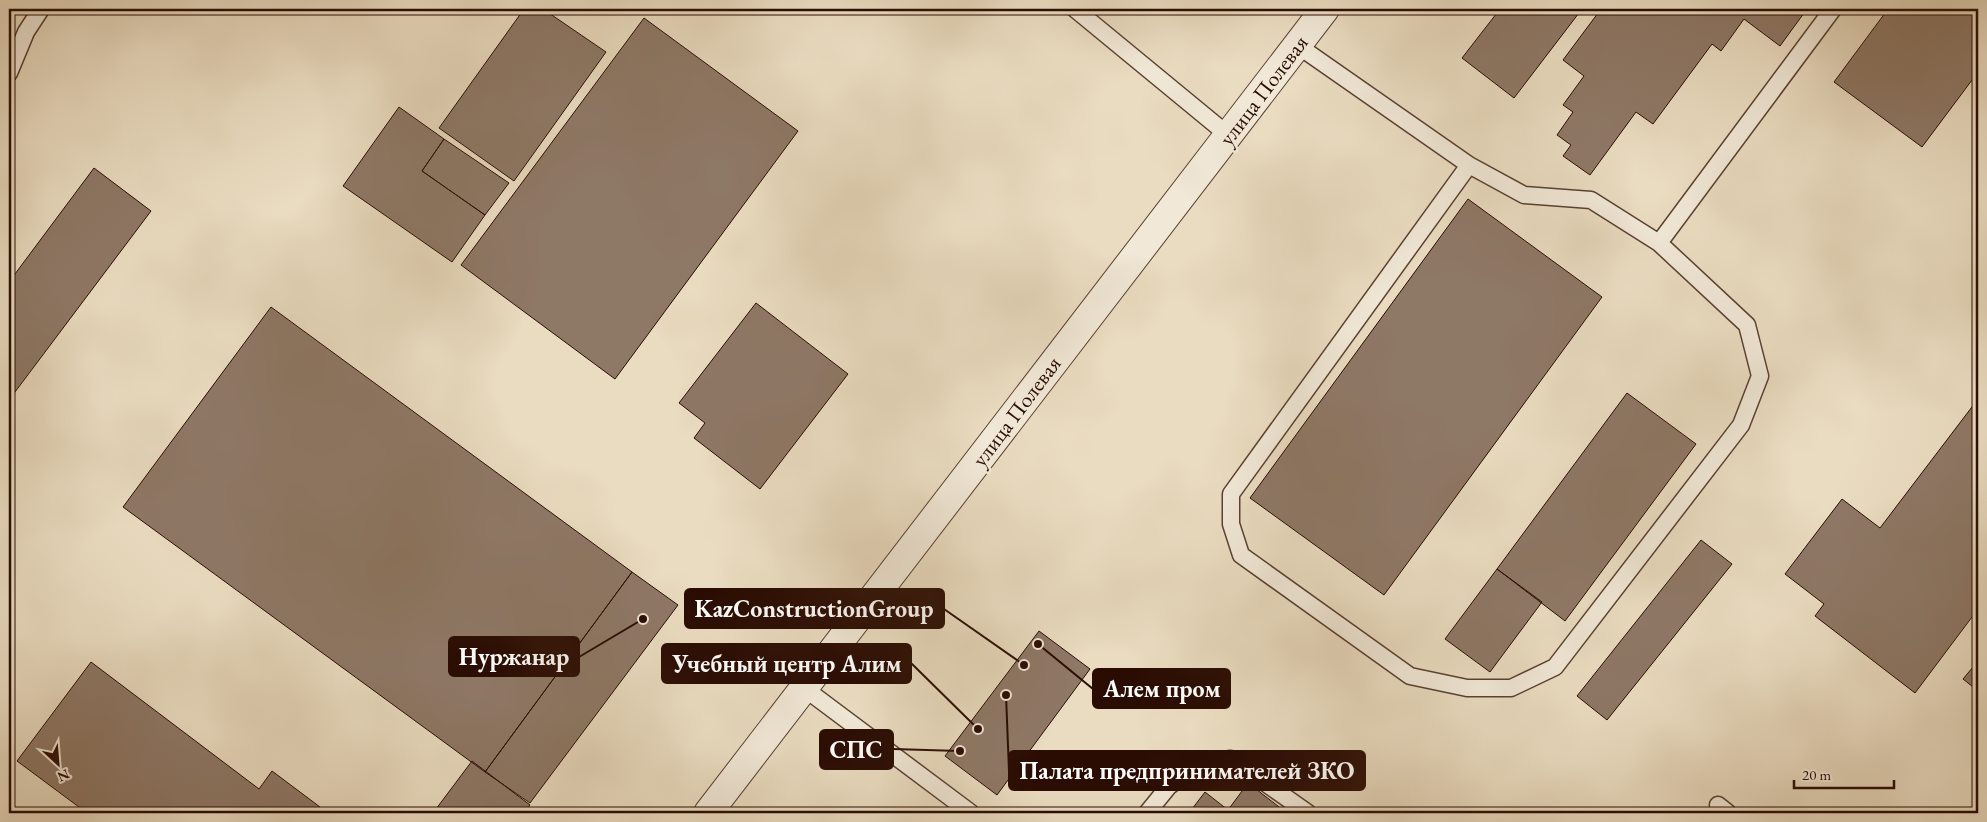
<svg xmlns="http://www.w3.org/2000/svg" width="1987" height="822" font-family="'EB Garamond',serif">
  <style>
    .building { fill: #8e7866; stroke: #2a0c03 }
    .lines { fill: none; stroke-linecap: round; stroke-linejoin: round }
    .lane-casing { stroke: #5a4032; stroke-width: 19 }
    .street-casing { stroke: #5a4032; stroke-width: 30 }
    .lane { stroke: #f1e8d7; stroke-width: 16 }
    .street { stroke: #f1e8d7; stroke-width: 28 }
    .labels { text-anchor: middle; stroke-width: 5; stroke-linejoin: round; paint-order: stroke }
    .street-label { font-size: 22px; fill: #2a0c03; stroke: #f1e8d7 }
    .leader { fill: none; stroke: #2a0c03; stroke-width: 2 }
    .callout-dot { fill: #2a0c03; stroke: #f1e8d7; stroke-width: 2 }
    .callout { fill: #2a0c03; stroke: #2a0c03; stroke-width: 2 }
    .callout-label { font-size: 24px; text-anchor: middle; font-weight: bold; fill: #fff }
  </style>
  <rect width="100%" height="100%" fill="#eadcc1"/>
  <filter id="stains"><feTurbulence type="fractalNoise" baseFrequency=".004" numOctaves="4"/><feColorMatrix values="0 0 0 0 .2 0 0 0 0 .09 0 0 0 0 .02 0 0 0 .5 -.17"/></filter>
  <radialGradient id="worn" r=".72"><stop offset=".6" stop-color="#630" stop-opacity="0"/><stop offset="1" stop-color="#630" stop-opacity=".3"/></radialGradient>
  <path class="building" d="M 524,9 L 543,9 L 606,52 L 514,181 L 439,128 Z
    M 1500,9 L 1582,9 L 1514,98 L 1462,58 Z
    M 1601,9 L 1807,9 L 1780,46 L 1744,19 L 1721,51 L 1712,44 L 1653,124 L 1636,112 L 1590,175 L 1563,156 L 1571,145 L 1557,135 L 1573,112 L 1563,105 L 1584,76 L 1563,60 Z
    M 1888,9 L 1978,9 L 1978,72 L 1922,147 L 1834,82 Z
    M 644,18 L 798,131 L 615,379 L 461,265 Z
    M 399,107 L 444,139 L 422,171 L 485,215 L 452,262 L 343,186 Z
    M 444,139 L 509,183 L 485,215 L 422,171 Z
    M 94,168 L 151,211 L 9,400 L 9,282 Z
    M 1468,199 L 1602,297 L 1384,595 L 1250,498 Z
    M 756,303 L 848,374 L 760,489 L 694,438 L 705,423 L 679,403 Z
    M 271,307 L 632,572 L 485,772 L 123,507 Z
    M 1627,393 L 1696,444 L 1565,621 L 1497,569 Z
    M 1978,399 L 1978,609 L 1915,693 L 1815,616 L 1824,604 L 1785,574 L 1842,499 L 1880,528 Z
    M 1701,540 L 1732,564 L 1607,720 L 1577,696 Z
    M 1497,569 L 1542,602 L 1490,672 L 1445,639 Z
    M 632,572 L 678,605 L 530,803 L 485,772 Z
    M 1039,631 L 1090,669 L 997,795 L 945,756 Z
    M 1978,661 L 1978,691 L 1963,679 Z
    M 91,662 L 259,789 L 272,771 L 328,813 L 87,813 L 17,761 Z
    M 472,761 L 530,805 L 524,813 L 433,813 Z
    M 1248,783 L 1287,813 L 1189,813 L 1205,792 L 1228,810 Z"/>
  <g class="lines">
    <defs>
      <path id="lane" d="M 1075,9 L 1228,135
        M 1297,45 L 1469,165 L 1524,195 L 1591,200 L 1659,243 L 1747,325 L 1760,376 L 1741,425 L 1555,667 L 1511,688 L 1467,688 L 1410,676 L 1241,555 L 1231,524 L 1231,494 L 1469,165
        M 9,73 L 26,32 L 41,9
        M 1659,243 L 1833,9
        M 804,688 L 971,813
        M 1718,805 L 1728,813
        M 1147,813 L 1169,786 L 1200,763 L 1231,759 L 1308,813"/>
      <path id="street" d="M 708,813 L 1325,9"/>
    </defs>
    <use href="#lane" class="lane-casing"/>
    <use href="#street" class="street-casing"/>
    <use href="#lane" class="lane"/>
    <use href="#street" class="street"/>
  </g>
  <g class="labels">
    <g class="street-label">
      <text transform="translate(1263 90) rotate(-53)" y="8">улица Полевая</text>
      <text transform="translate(1016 411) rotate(-53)" y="8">улица Полевая</text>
    </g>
  </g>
  <path class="leader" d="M1024 665L944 609M643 619L579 657M978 729L911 663M1038 644L1093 689M960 751L893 749M1006 695L1009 771"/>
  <g class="callout-dot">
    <circle cx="1024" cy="665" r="5"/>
    <circle cx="643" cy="619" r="5"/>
    <circle cx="978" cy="729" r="5"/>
    <circle cx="1038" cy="644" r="5"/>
    <circle cx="960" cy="751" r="5"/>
    <circle cx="1006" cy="695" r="5"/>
  </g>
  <g class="callout">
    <rect x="685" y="589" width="259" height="39" rx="5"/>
    <rect x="449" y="637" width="130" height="39" rx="5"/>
    <rect x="662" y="644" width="249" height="39" rx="5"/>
    <rect x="1093" y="669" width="137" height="39" rx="5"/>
    <rect x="820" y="730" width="73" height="39" rx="5"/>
    <rect x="1009" y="751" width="356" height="39" rx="5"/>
  </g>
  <g class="callout-label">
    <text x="814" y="617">KazConstructionGroup</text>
    <text x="514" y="665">Нуржанар</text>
    <text x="787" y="672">Учебный центр Алим</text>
    <text x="1162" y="697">Алем пром</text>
    <text x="856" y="758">СПС</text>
    <text x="1187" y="779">Палата предпринимателей ЗКО</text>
  </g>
  <rect width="1987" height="822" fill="none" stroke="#eadcc1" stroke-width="30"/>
  <rect x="10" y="10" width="1967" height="802" fill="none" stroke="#2a0c03" stroke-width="2.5"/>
  <rect x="15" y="15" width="1957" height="792" fill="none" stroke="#2a0c03"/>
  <g transform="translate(58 764) rotate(154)" stroke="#f1e8d7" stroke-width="4" paint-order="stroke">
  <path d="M0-4L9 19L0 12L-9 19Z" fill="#2a0c03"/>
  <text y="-8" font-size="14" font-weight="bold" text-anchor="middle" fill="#2a0c03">N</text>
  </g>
  <path d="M1794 780v8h100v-8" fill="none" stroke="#2a0c03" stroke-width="2.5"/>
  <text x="1802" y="780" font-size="15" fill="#2a0c03" stroke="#f1e8d7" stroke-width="4" paint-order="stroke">20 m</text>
  <rect width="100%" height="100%" filter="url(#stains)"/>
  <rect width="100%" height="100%" fill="url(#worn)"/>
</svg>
